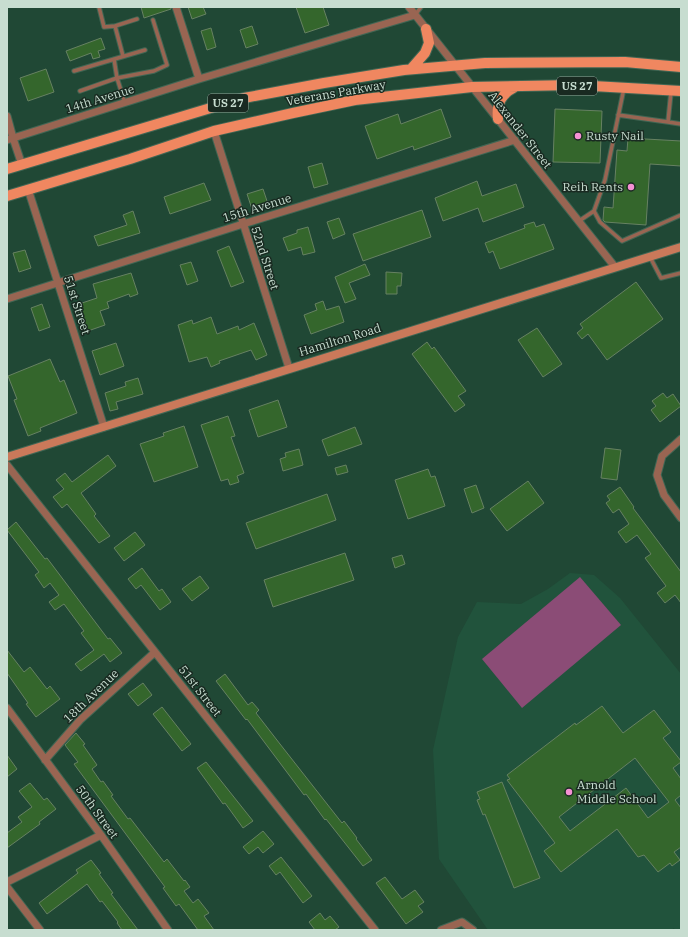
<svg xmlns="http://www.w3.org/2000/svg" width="688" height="937" font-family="'IBM Plex Serif',serif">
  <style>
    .built { fill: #21533c }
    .green { fill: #8b4c76 }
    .building { fill: #34662c; stroke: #668162; fill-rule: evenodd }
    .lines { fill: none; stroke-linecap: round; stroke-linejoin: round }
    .lane-casing { stroke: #416654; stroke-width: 5.5 }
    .street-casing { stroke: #416654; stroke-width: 9 }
    .secondary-casing { stroke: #416654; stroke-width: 10 }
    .primary-casing { stroke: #416654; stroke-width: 12 }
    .lane { stroke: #996552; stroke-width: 3.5 }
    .street { stroke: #996552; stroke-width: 7 }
    .secondary { stroke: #ca795a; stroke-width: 8 }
    .primary { stroke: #f08760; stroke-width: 10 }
    .poi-dot { fill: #f591d3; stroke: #192a21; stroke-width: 1.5 }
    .labels { text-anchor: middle; stroke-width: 3; stroke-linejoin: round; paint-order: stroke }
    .shield { fill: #192a21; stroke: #93a79c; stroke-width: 1 }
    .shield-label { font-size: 11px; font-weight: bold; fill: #c7ddd0 }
    .street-label { font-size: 12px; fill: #c7ddd0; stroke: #192a21 }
    .poi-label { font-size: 12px; fill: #c7ddd0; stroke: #192a21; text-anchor: start }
  </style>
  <rect width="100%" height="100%" fill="#204835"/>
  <path class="built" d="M 570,573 L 594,575 L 620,598 L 681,674 L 681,930 L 675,930 L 674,928 L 671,930 L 488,930 L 439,859 L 433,750 L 458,637 L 477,602 L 521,604 L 548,589 Z"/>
  <path class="green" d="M 580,577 L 621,625 L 522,708 L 482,659 Z"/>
  <path class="building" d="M 141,7 L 171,7 L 171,9 L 144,18 Z
    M 188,7 L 203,7 L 206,14 L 192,19 Z
    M 296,7 L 323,7 L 329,25 L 305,33 Z
    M 252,26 L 258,44 L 246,48 L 240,30 Z
    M 211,28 L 216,47 L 207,50 L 201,31 Z
    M 101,38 L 105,49 L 98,51 L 100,57 L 93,59 L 91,53 L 70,61 L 66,51 Z
    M 46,69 L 54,92 L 28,101 L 20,78 Z
    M 441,109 L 451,137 L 414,150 L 413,146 L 377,159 L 365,126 L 398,114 L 401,124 Z
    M 555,109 L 602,111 L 600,163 L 553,162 Z
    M 628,138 L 681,141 L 681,166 L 650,164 L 646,225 L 605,222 L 603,220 L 604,207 L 613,208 L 617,150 L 627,151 Z
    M 322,163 L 328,184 L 314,188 L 308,167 Z
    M 477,181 L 482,196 L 516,184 L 524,207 L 483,222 L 478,208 L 443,221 L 435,198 Z
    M 204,183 L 211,200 L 170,214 L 164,197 Z
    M 263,189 L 268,204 L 252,209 L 247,194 Z
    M 422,210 L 431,237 L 363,261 L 353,234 Z
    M 133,211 L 140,233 L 98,246 L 94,236 L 127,225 L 123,215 Z
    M 339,218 L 345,234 L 333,239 L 327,222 Z
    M 534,222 L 536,227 L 544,224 L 554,249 L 500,269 L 493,251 L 489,253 L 485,243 L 525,228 L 524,225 Z
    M 308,227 L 315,252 L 303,255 L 301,247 L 288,251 L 283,238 L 297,233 L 297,230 Z
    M 229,246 L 244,282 L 231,287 L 217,251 Z
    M 25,250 L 31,268 L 19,272 L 13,253 Z
    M 191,262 L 198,281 L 187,285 L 180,265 Z
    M 365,264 L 370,275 L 349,283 L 356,299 L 345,303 L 335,277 Z
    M 386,272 L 402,273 L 401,286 L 397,286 L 397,294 L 386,294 Z
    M 131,273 L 138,294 L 130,297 L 129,294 L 107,302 L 109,308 L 100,311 L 105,325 L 85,332 L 76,305 L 97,298 L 93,284 Z
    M 636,282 L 663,319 L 607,360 L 588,334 L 582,339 L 577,333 L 583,328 L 580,324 Z
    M 323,301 L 326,310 L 339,306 L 344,322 L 311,334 L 304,315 L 317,310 L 315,304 Z
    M 42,304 L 50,327 L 39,331 L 31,308 Z
    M 211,317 L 217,334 L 238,326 L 239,330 L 254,323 L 267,355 L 256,360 L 251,350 L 219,361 L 220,363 L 211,367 L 207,357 L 189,362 L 178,325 L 192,320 L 193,324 Z
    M 537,328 L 562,364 L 543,377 L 518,340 Z
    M 427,342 L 432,349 L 434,347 L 466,391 L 458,396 L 465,405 L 455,412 L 412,354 Z
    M 116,343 L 124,366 L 100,375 L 92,351 Z
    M 50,359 L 60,382 L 64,380 L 77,413 L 40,428 L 41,431 L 28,436 L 14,400 L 17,399 L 8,376 Z
    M 138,378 L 143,394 L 116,402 L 118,409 L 110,411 L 105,393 L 126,386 L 125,382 Z
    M 663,393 L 667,398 L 673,394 L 681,406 L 660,422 L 651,410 L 656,406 L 652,401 Z
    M 278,400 L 287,427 L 258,437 L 249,410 Z
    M 228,416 L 235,436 L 231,437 L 244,473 L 237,476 L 239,482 L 230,485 L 228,479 L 221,481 L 201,425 Z
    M 184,426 L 198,467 L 154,482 L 140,444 L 164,436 L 163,433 Z
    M 355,427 L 362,444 L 328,456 L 322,440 Z
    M 605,448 L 621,450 L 617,480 L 601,478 Z
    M 299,449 L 303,465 L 283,471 L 280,459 L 286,457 L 285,453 Z
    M 108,455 L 116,466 L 81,493 L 96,514 L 94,516 L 110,536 L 99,543 L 67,504 L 62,508 L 53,497 L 64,489 L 56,480 L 65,473 L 72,482 Z
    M 346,465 L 348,472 L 337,475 L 335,468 Z
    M 428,469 L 431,477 L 435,476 L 445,506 L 408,519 L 395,480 Z
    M 528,481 L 544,503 L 507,531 L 490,509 Z
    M 476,485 L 484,508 L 472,513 L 464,489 Z
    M 620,487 L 634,507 L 633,508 L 681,572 L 681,603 L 675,595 L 665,603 L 657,593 L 666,586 L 645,558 L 651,554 L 637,535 L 626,543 L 618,532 L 629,524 L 619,509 L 613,513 L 606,503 L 610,500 L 607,496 Z
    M 327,494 L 336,520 L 256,549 L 246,523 Z
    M 16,522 L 45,559 L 47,558 L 108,639 L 110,638 L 122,653 L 110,662 L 104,654 L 81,671 L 75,664 L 94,650 L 81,633 L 84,631 L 64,604 L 55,610 L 49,602 L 59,595 L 50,583 L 44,588 L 35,575 L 39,572 L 7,530 Z
    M 135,532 L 145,545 L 124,561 L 114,548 Z
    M 345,553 L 354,580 L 273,607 L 264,580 Z
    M 402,555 L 405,564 L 395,568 L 392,558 Z
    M 142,568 L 159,591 L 162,589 L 171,602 L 160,610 L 141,585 L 136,589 L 128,579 Z
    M 200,576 L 209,588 L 192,601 L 182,589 Z
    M 7,650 L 24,672 L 30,667 L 47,689 L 50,686 L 60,699 L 36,717 L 26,704 L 28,703 L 7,673 Z
    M 225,674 L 248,705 L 252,702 L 259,710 L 256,713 L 280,744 L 342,823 L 344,821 L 357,838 L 356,839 L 372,860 L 363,866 L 326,819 L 325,820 L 306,794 L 304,795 L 247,719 L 246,720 L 216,681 Z
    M 143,683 L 152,695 L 138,706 L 128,694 Z
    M 602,706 L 623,733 L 654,710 L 671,732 L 663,738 L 681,761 L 681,762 L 673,768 L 681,779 L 681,795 L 675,800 L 681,808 L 681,847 L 674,852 L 680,860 L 672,866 L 670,863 L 658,872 L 644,855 L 638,857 L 617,829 L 561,872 L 544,851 L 555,843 L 507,780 L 510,779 L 507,775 L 575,723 L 576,725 ZM 635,758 L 669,802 L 648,818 L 626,788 L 570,831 L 559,817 Z
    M 162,707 L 191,744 L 182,751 L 153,714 Z
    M 76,733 L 85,744 L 83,745 L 97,765 L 92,769 L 101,782 L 103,781 L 113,795 L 111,796 L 128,819 L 130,818 L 164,862 L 167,859 L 184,881 L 185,880 L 190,887 L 184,891 L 193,903 L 198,899 L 209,913 L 204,916 L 214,930 L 198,930 L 179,904 L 176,906 L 163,888 L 165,887 L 74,764 L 78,762 L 65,745 Z
    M 7,755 L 17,769 L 7,777 Z
    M 206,762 L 253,821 L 243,828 L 225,803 L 223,804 L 197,768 Z
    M 502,782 L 540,878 L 514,888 L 485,814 L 483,815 L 477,800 L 480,799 L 477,792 Z
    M 30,783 L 44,800 L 47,798 L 56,809 L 39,822 L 40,824 L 7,848 L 7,833 L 22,822 L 18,817 L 32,807 L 19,791 Z
    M 263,831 L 274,844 L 263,853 L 258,847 L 249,854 L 243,847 Z
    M 281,857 L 312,896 L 303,903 L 280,872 L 276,875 L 269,866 Z
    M 91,860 L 101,873 L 99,874 L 113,893 L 111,894 L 138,930 L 122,930 L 117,923 L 118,922 L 102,901 L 100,902 L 87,884 L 47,914 L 39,903 L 78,873 L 76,870 Z
    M 385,877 L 402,899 L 415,890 L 424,902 L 418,906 L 423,912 L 406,924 L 376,883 Z
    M 320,913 L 325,920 L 330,916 L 339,927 L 335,930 L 315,930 L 309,922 Z"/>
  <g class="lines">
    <defs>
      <path id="lane" d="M 99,7 L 104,27 L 115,26 L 137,19
        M 415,15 L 421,7
        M 115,26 L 123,56
        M 114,59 L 117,78 L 125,103
        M 74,71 L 145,50
        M 624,88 L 605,180 L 594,211 L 600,222 L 622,241 L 681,215
        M 80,91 L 117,78 L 154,71 L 167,65 L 153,20
        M 671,92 L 668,122 L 681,124
        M 618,115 L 668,122
        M 579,221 L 594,211
        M 650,257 L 661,278 L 681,273"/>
      <path id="street" d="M 176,7 L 199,79
        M 409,7 L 615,267
        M 7,116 L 13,138 L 22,165
        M 214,131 L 289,368
        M 7,140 L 199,79 L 415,15
        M 28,189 L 104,427
        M 7,299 L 243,224 L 515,140
        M 681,439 L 662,456 L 657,475 L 664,495 L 681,518
        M 7,465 L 375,930
        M 7,708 L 101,835 L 168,930
        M 45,760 L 80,720 L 155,652
        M 7,882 L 101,835
        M 7,887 L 40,930
        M 441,930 L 462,922 L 473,930"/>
      <path id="secondary" d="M 7,457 L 681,247"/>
      <path id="primary" d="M 411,69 L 425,53 L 429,43 L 426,29
        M 498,119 C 496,104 501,94 515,87
        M 7,169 L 244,98 L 324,83 L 404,70 L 485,63 L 625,62 L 681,67
        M 7,196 L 130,159 L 214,131 L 293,113 L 355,100 L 472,87 L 575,85 L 681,91"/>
    </defs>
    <use href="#lane" class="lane-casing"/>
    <use href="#street" class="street-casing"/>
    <use href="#secondary" class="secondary-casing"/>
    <use href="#primary" class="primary-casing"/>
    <use href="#lane" class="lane"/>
    <use href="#street" class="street"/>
    <use href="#secondary" class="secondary"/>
    <use href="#primary" class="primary"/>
  </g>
  <g class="poi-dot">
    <circle cx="578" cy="136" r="4"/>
    <circle cx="631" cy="187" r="4"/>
    <circle cx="569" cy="792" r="4"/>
  </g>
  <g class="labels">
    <g class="shield">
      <rect x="557" y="77" width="40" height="18" rx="3"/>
      <rect x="208" y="94" width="40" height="18" rx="3"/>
    </g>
    <g class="shield-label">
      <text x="577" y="90">US 27</text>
      <text x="228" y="107">US 27</text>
    </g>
    <g class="street-label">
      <text transform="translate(336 93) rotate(-10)" y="4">Veterans Parkway</text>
      <text transform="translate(100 99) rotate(-17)" y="4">14th Avenue</text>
      <text transform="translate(520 130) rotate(52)" y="4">Alexander Street</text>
      <text transform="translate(257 208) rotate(-17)" y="4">15th Avenue</text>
      <text transform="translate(265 258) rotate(72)" y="4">52nd Street</text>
      <text transform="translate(77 305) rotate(72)" y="4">51st Street</text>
      <text transform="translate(340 340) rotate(-17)" y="4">Hamilton Road</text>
      <text transform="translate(200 691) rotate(52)" y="4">51st Street</text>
      <text transform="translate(91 696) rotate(-44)" y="4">18th Avenue</text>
      <text transform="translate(97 812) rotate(54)" y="4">50th Street</text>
    </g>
    <g class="poi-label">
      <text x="586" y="140">Rusty Nail</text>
      <text x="623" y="191" text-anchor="end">Reih Rents</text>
      <text x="577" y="789">Arnold<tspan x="577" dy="14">Middle School</tspan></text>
    </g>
  </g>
  <rect width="688" height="937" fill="none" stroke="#c7ddd0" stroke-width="16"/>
</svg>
